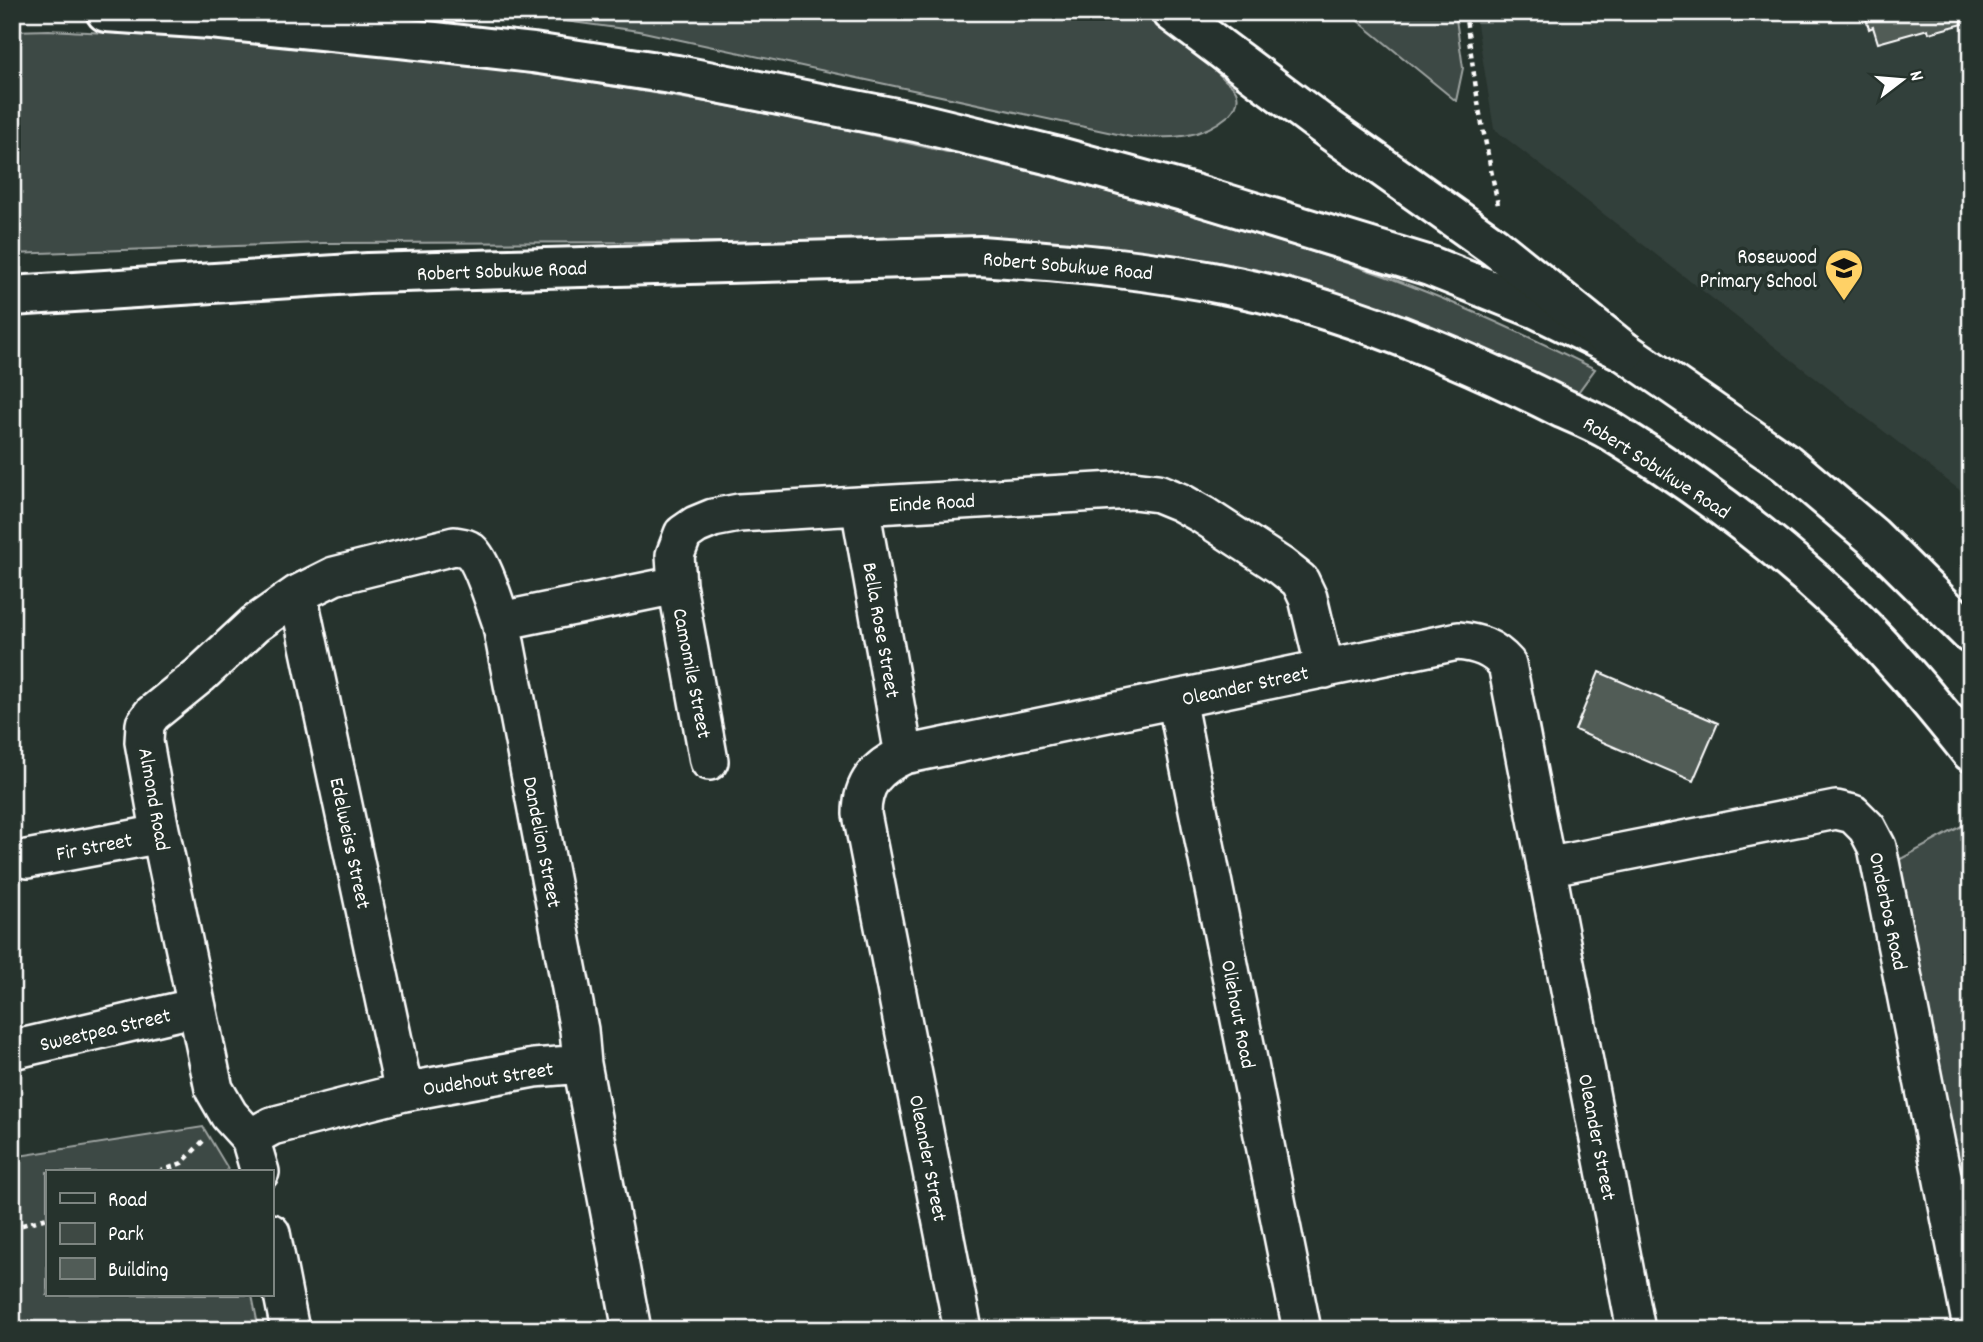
<svg xmlns="http://www.w3.org/2000/svg" width="1983" height="1342" font-family="Dekko,sans-serif">
  <style>
    .built { fill: #333f3a }
    .green { fill: #3e4944; stroke: #9ea4a2; stroke-width: 2 }
    .building { fill: #515c57; stroke: #fff; stroke-width: 2 }
    .lines { fill: none; stroke-linecap: round; stroke-linejoin: round }
    .minor-casing { stroke: #fff; stroke-width: 42 }
    .primary-casing { stroke: #fff; stroke-width: 44 }
    .motorway-casing { stroke: #fff; stroke-width: 44 }
    .path { stroke: #fff; stroke-width: 4.5; stroke-dasharray: 5 5; stroke-linecap: butt }
    .minor { stroke: #26332d; stroke-width: 37 }
    .primary { stroke: #26332d; stroke-width: 38 }
    .motorway { stroke: #26332d; stroke-width: 38 }
    .labels { text-anchor: middle; stroke-width: 7; stroke-linejoin: round; paint-order: stroke }
    .poi-label { font-size: 21px; fill: #fff; stroke: #26332d; text-anchor: end }
    .street-label { font-size: 21px; fill: #fff; stroke: #26332d }
  </style>
  <rect width="100%" height="100%" fill="#26332d"/>
  <filter id="ink" filterUnits="userSpaceOnUse"><feTurbulence type="fractalNoise" baseFrequency=".0143" numOctaves="2"/><feDisplacementMap in="SourceGraphic" scale="14" xChannelSelector="R" yChannelSelector="G"/><feConvolveMatrix kernelMatrix="1 2 1 2 8 2 1 2 1" color-interpolation-filters="sRGB"/></filter>
  <g filter="url(#ink)">
    <path class="built" d="M 1475,12 L 1971,12 L 1971,499 L 1494,129 Z"/>
    <path class="green" d="M 499,12 L 1140,12 C 1169,33 1199,54 1225,80 C 1228,83 1234,87 1236,91 C 1240,100 1235,109 1229,115 C 1198,141 1169,138 1131,137 L 639,31 Z
      M 1347,12 L 1455,12 L 1463,68 L 1456,101 Z
      M 49,30 C 143,35 236,39 329,49 C 541,71 752,106 960,155 C 1061,178 1161,205 1261,236 C 1307,250 1353,264 1398,281 C 1465,306 1530,337 1595,369 L 1576,395 L 1149,253 L 1067,243 L 986,238 L 913,237 L 790,242 L 323,243 L 12,254 L 12,31 Z
      M 1967,823 L 1971,828 L 1971,1231 L 1895,862 Z
      M 203,1127 L 227,1167 L 228,1172 L 47,1172 L 47,1295 L 252,1295 L 259,1330 L 12,1330 L 12,1157 Z"/>
    <path class="building" d="M 1864,12 L 1971,12 L 1971,22 L 1967,23 L 1966,18 L 1962,19 L 1963,24 L 1929,33 L 1928,29 L 1878,43 L 1873,27 L 1869,29 Z
      M 1599,672 L 1718,723 L 1693,781 L 1575,730 Z"/>
    <g class="lines">
      <defs>
        <path id="minor" d="M 860,506 L 904,755
          M 298,594 L 404,1092
          M 501,621 L 677,585
          M 1176,699 L 1302,1330
          M 709,761 L 677,585 L 675,555 L 683,534 L 696,525 L 713,518 L 739,513 L 1133,490 L 1158,493 L 1180,502 L 1203,515 L 1281,566 L 1300,581 L 1308,598 L 1325,669
          M 27,859 L 161,834
          M 1546,867 L 1836,810 L 1853,814 L 1867,828 L 1877,847 L 1971,1322
          M 12,1050 L 197,1007
          M 250,1138 L 272,1126 L 404,1092 L 534,1068 L 582,1064
          M 260,1172 L 250,1138 L 229,1115 L 214,1089 L 159,825 L 144,742 L 145,724 L 152,714 L 200,675 L 255,624 L 298,594 L 334,576 L 454,546 C 460,547 465,547 469,550 C 482,559 495,605 501,621 L 579,1030 L 582,1064 L 632,1330
          M 271,1233 L 290,1330
          M 963,1330 L 862,814 C 862,783 877,767 904,755 L 1458,641 C 1478,643 1493,648 1507,664 L 1636,1330"/>
        <path id="primary" d="M 106,12 L 211,19 L 400,38 L 533,53 L 677,75 L 916,122 L 1059,157 L 1194,194 L 1430,266 L 1535,308 L 1625,352 L 1786,463 L 1872,536 L 1971,634
          M 12,296 L 368,273 L 980,256 C 1067,262 1152,269 1237,287 C 1310,302 1382,327 1450,356 C 1488,372 1524,389 1560,407 C 1577,415 1596,422 1612,432 C 1690,480 1765,535 1833,598 C 1883,644 1928,698 1971,752"/>
        <path id="motorway" d="M 1172,12 L 1323,125 L 1495,247 L 1625,352"/>
      </defs>
      <use href="#minor" class="minor-casing"/>
      <use href="#primary" class="primary-casing"/>
      <use href="#motorway" class="motorway-casing"/>
      <path class="path" d="M 1465,12 L 1479,109 L 1498,205
        M 159,1172 L 182,1163 L 206,1138
        M 12,1228 L 47,1218"/>
      <use href="#minor" class="minor"/>
      <use href="#primary" class="primary"/>
      <use href="#motorway" class="motorway"/>
    </g>
  </g>
  <defs>
    <symbol id="school-pin" viewBox="-11 -11 22 30"><path d="M0 17L-7.5 6A9.5 9.5 0 1 1 7.5 6Z" fill="#ffd166" stroke="#26332d"/><path d="M0-5L7-2L0 1L-7-2ZM-4 1L0 2.5L4 1V4Q0 6-4 4Z" fill="#111"/></symbol>
  </defs>
  <g fill-rule="evenodd">
    <use href="#school-pin" x="1822" y="246" width="44" height="60"/>
  </g>
  <g class="labels">
    <g class="poi-label">
      <text x="1817" y="263">Rosewood<tspan x="1817" dy="24">Primary School</tspan></text>
    </g>
    <g class="street-label">
      <text transform="translate(1068 265) rotate(5)" y="7">Robert Sobukwe Road</text>
      <text transform="translate(502 270) rotate(-2)" y="7">Robert Sobukwe Road</text>
      <text transform="translate(1657 467) rotate(33)" y="7">Robert Sobukwe Road</text>
      <text transform="translate(932 502) rotate(-3)" y="7">Einde Road</text>
      <text transform="translate(882 630) rotate(80)" y="7">Bella Rose Street</text>
      <text transform="translate(693 673) rotate(79)" y="7">Camomile Street</text>
      <text transform="translate(1245 685) rotate(-12)" y="7">Oleander Street</text>
      <text transform="translate(155 799) rotate(80)" y="7">Almond Road</text>
      <text transform="translate(543 842) rotate(79)" y="7">Dandelion Street</text>
      <text transform="translate(351 843) rotate(78)" y="7">Edelweiss Street</text>
      <text transform="translate(94 846) rotate(-11)" y="7">Fir Street</text>
      <text transform="translate(1889 911) rotate(78)" y="7">Onderbos Road</text>
      <text transform="translate(1239 1014) rotate(79)" y="7">Oliehout Road</text>
      <text transform="translate(105 1029) rotate(-13)" y="7">Sweetpea Street</text>
      <text transform="translate(488 1078) rotate(-9)" y="7">Oudehout Street</text>
      <text transform="translate(1598 1137) rotate(79)" y="7">Oleander Street</text>
      <text transform="translate(929 1158) rotate(79)" y="7">Oleander Street</text>
    </g>
  </g>
  <rect width="1983" height="1342" fill="none" stroke="#26332d" stroke-width="42"/>
  <rect x="21" y="21" width="1941" height="1300" fill="none" stroke="#fff" stroke-width="2.5" filter="url(#ink)"/>
  <rect x="46" y="1170" width="228" height="126" fill="#26332d" stroke="#7d8581" stroke-width="2"/>
  <rect x="60" y="1193" width="35" height="10" fill="#26332d" stroke="#7d8581" stroke-width="2"/>
  <text x="108" y="1206" font-size="21" fill="#ffffff">Road</text>
  <rect x="60" y="1223" width="35" height="21" fill="#3e4944" stroke="#7d8581" stroke-width="2"/>
  <text x="108" y="1240" font-size="21" fill="#ffffff">Park</text>
  <rect x="60" y="1258" width="35" height="21" fill="#515c57" stroke="#7d8581" stroke-width="2"/>
  <text x="108" y="1276" font-size="21" fill="#ffffff">Building</text>
  <g transform="translate(1902 80) rotate(74)" stroke="#26332d" stroke-width="5" paint-order="stroke">
  <path d="M0-5L12 26L0 18L-12 26Z" fill="#ffffff"/>
  <text y="-10" font-size="19" font-weight="bold" text-anchor="middle" fill="#ffffff">N</text>
  </g>
</svg>
